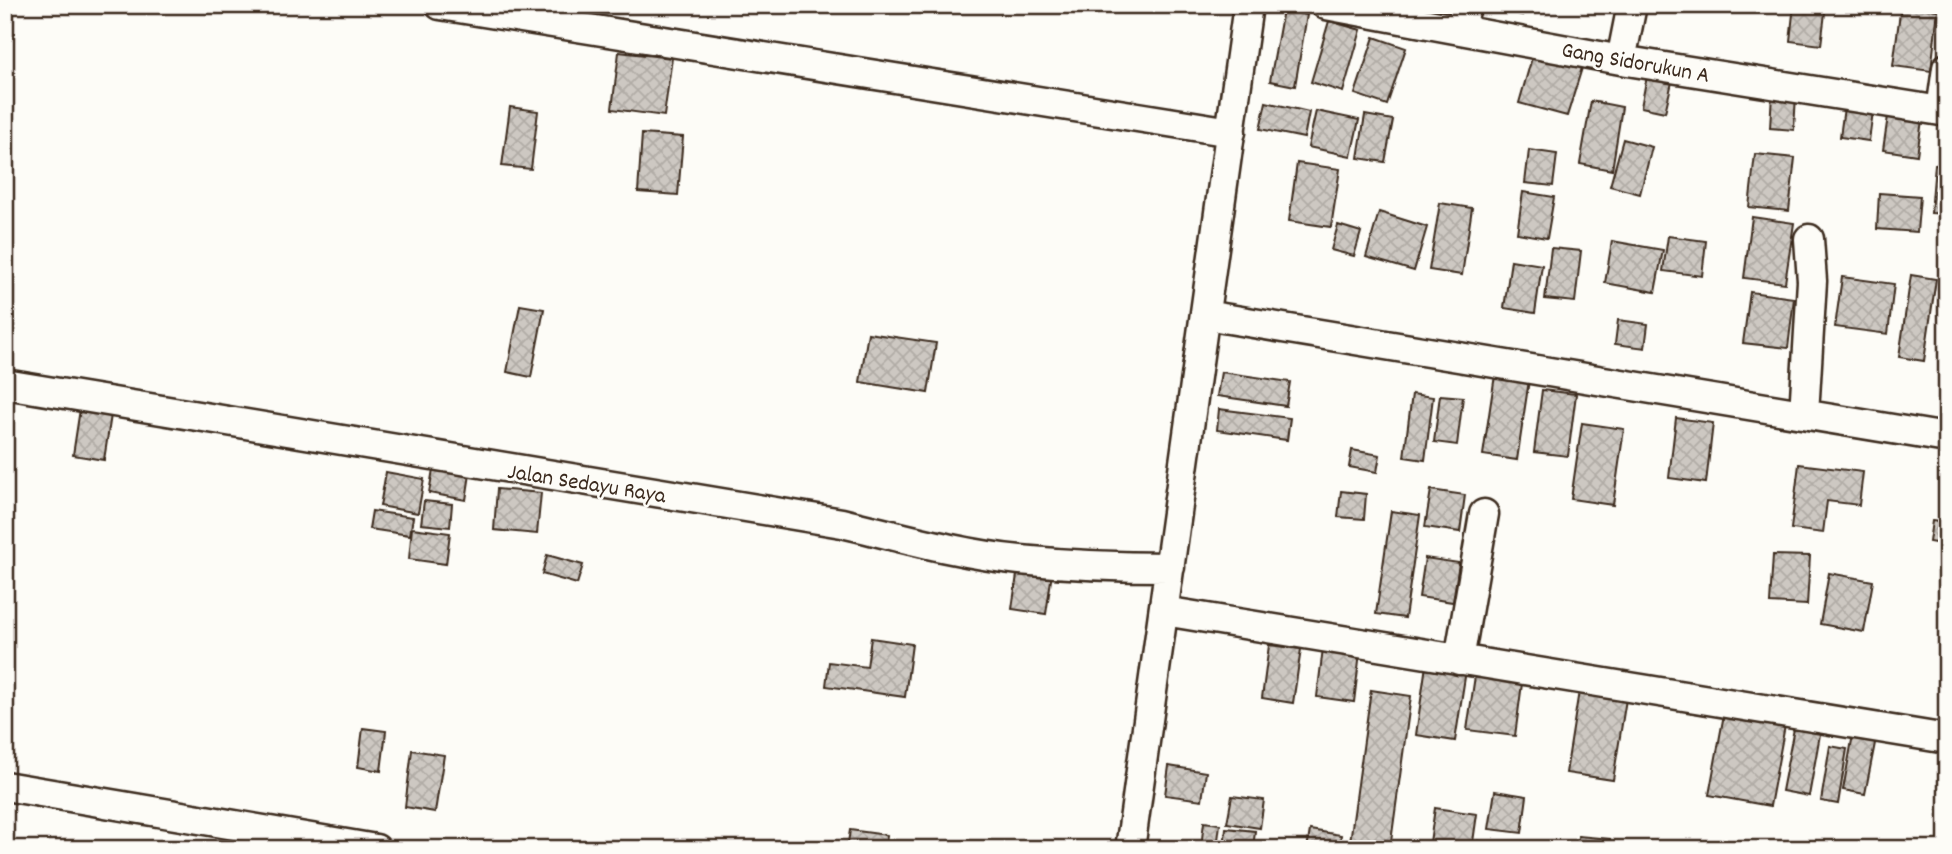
<svg xmlns="http://www.w3.org/2000/svg" width="1952" height="854" font-family="Dekko,sans-serif">
  <style>
    .building { fill: url(#building-cross-hatch); stroke: #3b2a1e; stroke-width: 2 }
    .lines { fill: none; stroke-linecap: round; stroke-linejoin: round }
    .minor-casing { stroke: #3b2a1e; stroke-width: 33 }
    .minor { stroke: #fdfcf7; stroke-width: 28 }
    .labels { text-anchor: middle; stroke-width: 5; stroke-linejoin: round; paint-order: stroke }
    .street-label { font-size: 23px; fill: #3b2a1e; stroke: #fdfcf7 }
  </style>
  <defs>
    <pattern id="building-cross-hatch" width="8" height="8" patternUnits="userSpaceOnUse" patternTransform="scale(1.75)"><rect width="8" height="8" fill="#cdc8c2"/><path d="M0 0l8 8M0 8l8-8" fill="none" stroke="#b1aca6"/></pattern>
  </defs>
  <rect width="100%" height="100%" fill="#fdfcf7"/>
  <filter id="ink" filterUnits="userSpaceOnUse"><feTurbulence type="fractalNoise" baseFrequency=".0143" numOctaves="2"/><feDisplacementMap in="SourceGraphic" scale="14" xChannelSelector="R" yChannelSelector="G"/><feConvolveMatrix kernelMatrix="1 2 1 2 8 2 1 2 1" color-interpolation-filters="sRGB"/></filter>
  <g filter="url(#ink)">
    <path class="building" d="M 1127,5 L 1164,5 L 1163,13 L 1127,12 Z
      M 1478,5 L 1524,5 L 1522,15 Z
      M 1584,5 L 1618,5 L 1617,13 L 1584,9 Z
      M 1794,5 L 1826,5 L 1821,45 L 1790,41 Z
      M 1901,5 L 1938,10 L 1931,71 L 1893,66 Z
      M 1283,10 L 1307,15 L 1295,86 L 1270,81 Z
      M 1329,21 L 1361,30 L 1343,92 L 1311,82 Z
      M 1374,37 L 1406,48 L 1387,105 L 1355,94 Z
      M 619,52 L 672,58 L 664,116 L 612,109 Z
      M 1533,54 L 1582,68 L 1567,116 L 1519,103 Z
      M 1647,76 L 1672,82 L 1665,112 L 1641,107 Z
      M 1772,93 L 1796,95 L 1794,130 L 1770,128 Z
      M 1845,100 L 1874,104 L 1869,141 L 1840,137 Z
      M 1591,101 L 1622,107 L 1612,170 L 1580,164 Z
      M 1266,102 L 1309,112 L 1304,138 L 1260,129 Z
      M 510,107 L 538,111 L 531,169 L 502,166 Z
      M 1316,111 L 1359,120 L 1351,156 L 1308,147 Z
      M 1365,115 L 1393,120 L 1385,162 L 1358,158 Z
      M 1888,116 L 1922,120 L 1917,155 L 1883,150 Z
      M 1945,117 L 1947,117 L 1947,152 L 1940,151 Z
      M 642,134 L 683,137 L 678,195 L 638,192 Z
      M 1623,139 L 1652,147 L 1640,194 L 1610,186 Z
      M 1529,150 L 1557,154 L 1553,186 L 1525,183 Z
      M 1755,154 L 1795,158 L 1789,211 L 1749,207 Z
      M 1297,163 L 1340,169 L 1331,227 L 1289,221 Z
      M 1935,164 L 1947,165 L 1947,214 L 1931,213 Z
      M 1523,192 L 1554,197 L 1547,238 L 1517,233 Z
      M 1879,193 L 1920,196 L 1917,232 L 1877,229 Z
      M 1440,203 L 1472,208 L 1462,275 L 1429,270 Z
      M 1379,212 L 1427,227 L 1414,271 L 1366,257 Z
      M 1752,217 L 1794,223 L 1785,283 L 1744,278 Z
      M 1338,225 L 1361,232 L 1354,256 L 1331,250 Z
      M 1668,236 L 1706,241 L 1702,276 L 1663,271 Z
      M 1612,241 L 1663,250 L 1655,292 L 1605,283 Z
      M 1551,248 L 1581,251 L 1575,302 L 1545,299 Z
      M 1511,260 L 1542,265 L 1535,313 L 1504,308 Z
      M 1911,275 L 1936,279 L 1924,361 L 1899,357 Z
      M 1842,277 L 1894,284 L 1888,334 L 1835,327 Z
      M 1750,292 L 1794,298 L 1788,348 L 1743,343 Z
      M 520,305 L 544,309 L 531,377 L 507,372 Z
      M 1618,320 L 1648,324 L 1645,348 L 1615,344 Z
      M 868,333 L 936,343 L 928,393 L 860,382 Z
      M 1221,372 L 1290,382 L 1286,406 L 1217,396 Z
      M 1495,375 L 1529,380 L 1517,460 L 1483,455 Z
      M 1542,390 L 1576,394 L 1568,456 L 1534,452 Z
      M 1412,394 L 1433,397 L 1425,460 L 1404,457 Z
      M 1440,395 L 1463,397 L 1457,445 L 1434,442 Z
      M 80,409 L 111,415 L 104,460 L 73,455 Z
      M 1219,409 L 1290,418 L 1287,440 L 1217,430 Z
      M 1676,418 L 1713,423 L 1706,483 L 1669,478 Z
      M 1582,423 L 1624,429 L 1613,505 L 1571,499 Z
      M 1352,450 L 1380,455 L 1377,472 L 1349,467 Z
      M 1799,464 L 1863,472 L 1859,505 L 1827,501 L 1823,533 L 1791,529 Z
      M 433,469 L 470,474 L 466,500 L 429,493 Z
      M 386,472 L 424,479 L 418,513 L 380,506 Z
      M 497,489 L 541,493 L 537,534 L 494,530 Z
      M 1431,490 L 1465,495 L 1460,532 L 1425,527 Z
      M 1341,491 L 1366,494 L 1364,519 L 1338,517 Z
      M 424,501 L 452,504 L 450,527 L 421,524 Z
      M 372,511 L 413,517 L 410,535 L 369,529 Z
      M 1391,511 L 1420,515 L 1405,618 L 1376,614 Z
      M 1932,521 L 1947,523 L 1947,545 L 1929,542 Z
      M 412,528 L 450,533 L 446,564 L 409,559 Z
      M 547,555 L 583,565 L 577,584 L 542,574 Z
      M 1773,555 L 1810,556 L 1807,605 L 1770,603 Z
      M 1425,558 L 1459,563 L 1453,602 L 1419,597 Z
      M 1018,568 L 1052,573 L 1046,614 L 1012,609 Z
      M 1829,573 L 1873,581 L 1864,632 L 1820,624 Z
      M 871,638 L 912,644 L 905,697 L 826,686 L 829,662 L 867,667 Z
      M 1269,645 L 1301,649 L 1293,703 L 1262,698 Z
      M 1323,648 L 1360,652 L 1354,702 L 1317,697 Z
      M 1427,658 L 1467,664 L 1455,741 L 1416,735 Z
      M 1476,669 L 1523,676 L 1515,736 L 1467,730 Z
      M 1371,690 L 1411,696 L 1390,849 L 1349,849 Z
      M 1579,691 L 1626,699 L 1613,780 L 1566,773 Z
      M 1725,709 L 1786,720 L 1770,806 L 1709,795 Z
      M 1796,718 L 1822,723 L 1809,796 L 1782,791 Z
      M 363,728 L 386,731 L 381,771 L 358,767 Z
      M 1854,729 L 1877,733 L 1865,794 L 1843,790 Z
      M 1830,746 L 1847,749 L 1838,804 L 1821,801 Z
      M 412,750 L 444,755 L 435,812 L 405,807 Z
      M 1169,766 L 1206,772 L 1202,800 L 1165,795 Z
      M 1495,791 L 1527,796 L 1522,833 L 1489,829 Z
      M 1232,796 L 1264,800 L 1260,828 L 1227,823 Z
      M 1435,808 L 1477,814 L 1472,849 L 1429,849 Z
      M 1204,822 L 1220,824 L 1217,848 L 1201,847 Z
      M 1226,828 L 1255,831 L 1253,849 L 1224,849 Z
      M 850,830 L 887,835 L 885,849 L 847,849 Z
      M 1310,830 L 1341,835 L 1339,849 L 1307,849 Z
      M 1578,836 L 1610,839 L 1609,849 L 1577,849 Z
      M 1478,841 L 1518,847 L 1518,849 L 1477,849 Z
      M 1661,844 L 1688,848 L 1688,849 L 1660,849 Z"/>
    <g class="lines">
      <defs>
        <path id="minor" d="M 440,5 L 1231,132
          M 1326,5 L 1621,60 L 1947,112
          M 1461,30 L 1466,5
          M 1621,60 L 1632,5
          M 1941,111 L 1947,68
          M 1205,315 L 1947,438
          M 5,384 L 842,523 C 901,537 960,554 1020,560 C 1070,565 1120,567 1170,567
          M 1804,414 L 1812,281 L 1809,239
          M 1164,611 L 1947,739
          M 1459,660 L 1484,514
          M 5,786 L 376,849
          M 1130,849 L 1248,5"/>
      </defs>
      <use href="#minor" class="minor-casing"/>
      <use href="#minor" class="minor"/>
    </g>
  </g>
  <g class="labels">
    <g class="street-label">
      <text transform="translate(1636 61) rotate(10)" y="8">Gang Sidorukun A</text>
      <text transform="translate(587 482) rotate(9)" y="8">Jalan Sedayu Raya</text>
    </g>
  </g>
  <rect width="1952" height="854" fill="none" stroke="#fdfcf7" stroke-width="28"/>
  <rect x="14" y="14" width="1924" height="826" fill="none" stroke="#3b2a1e" stroke-width="2.5" filter="url(#ink)"/>
</svg>
